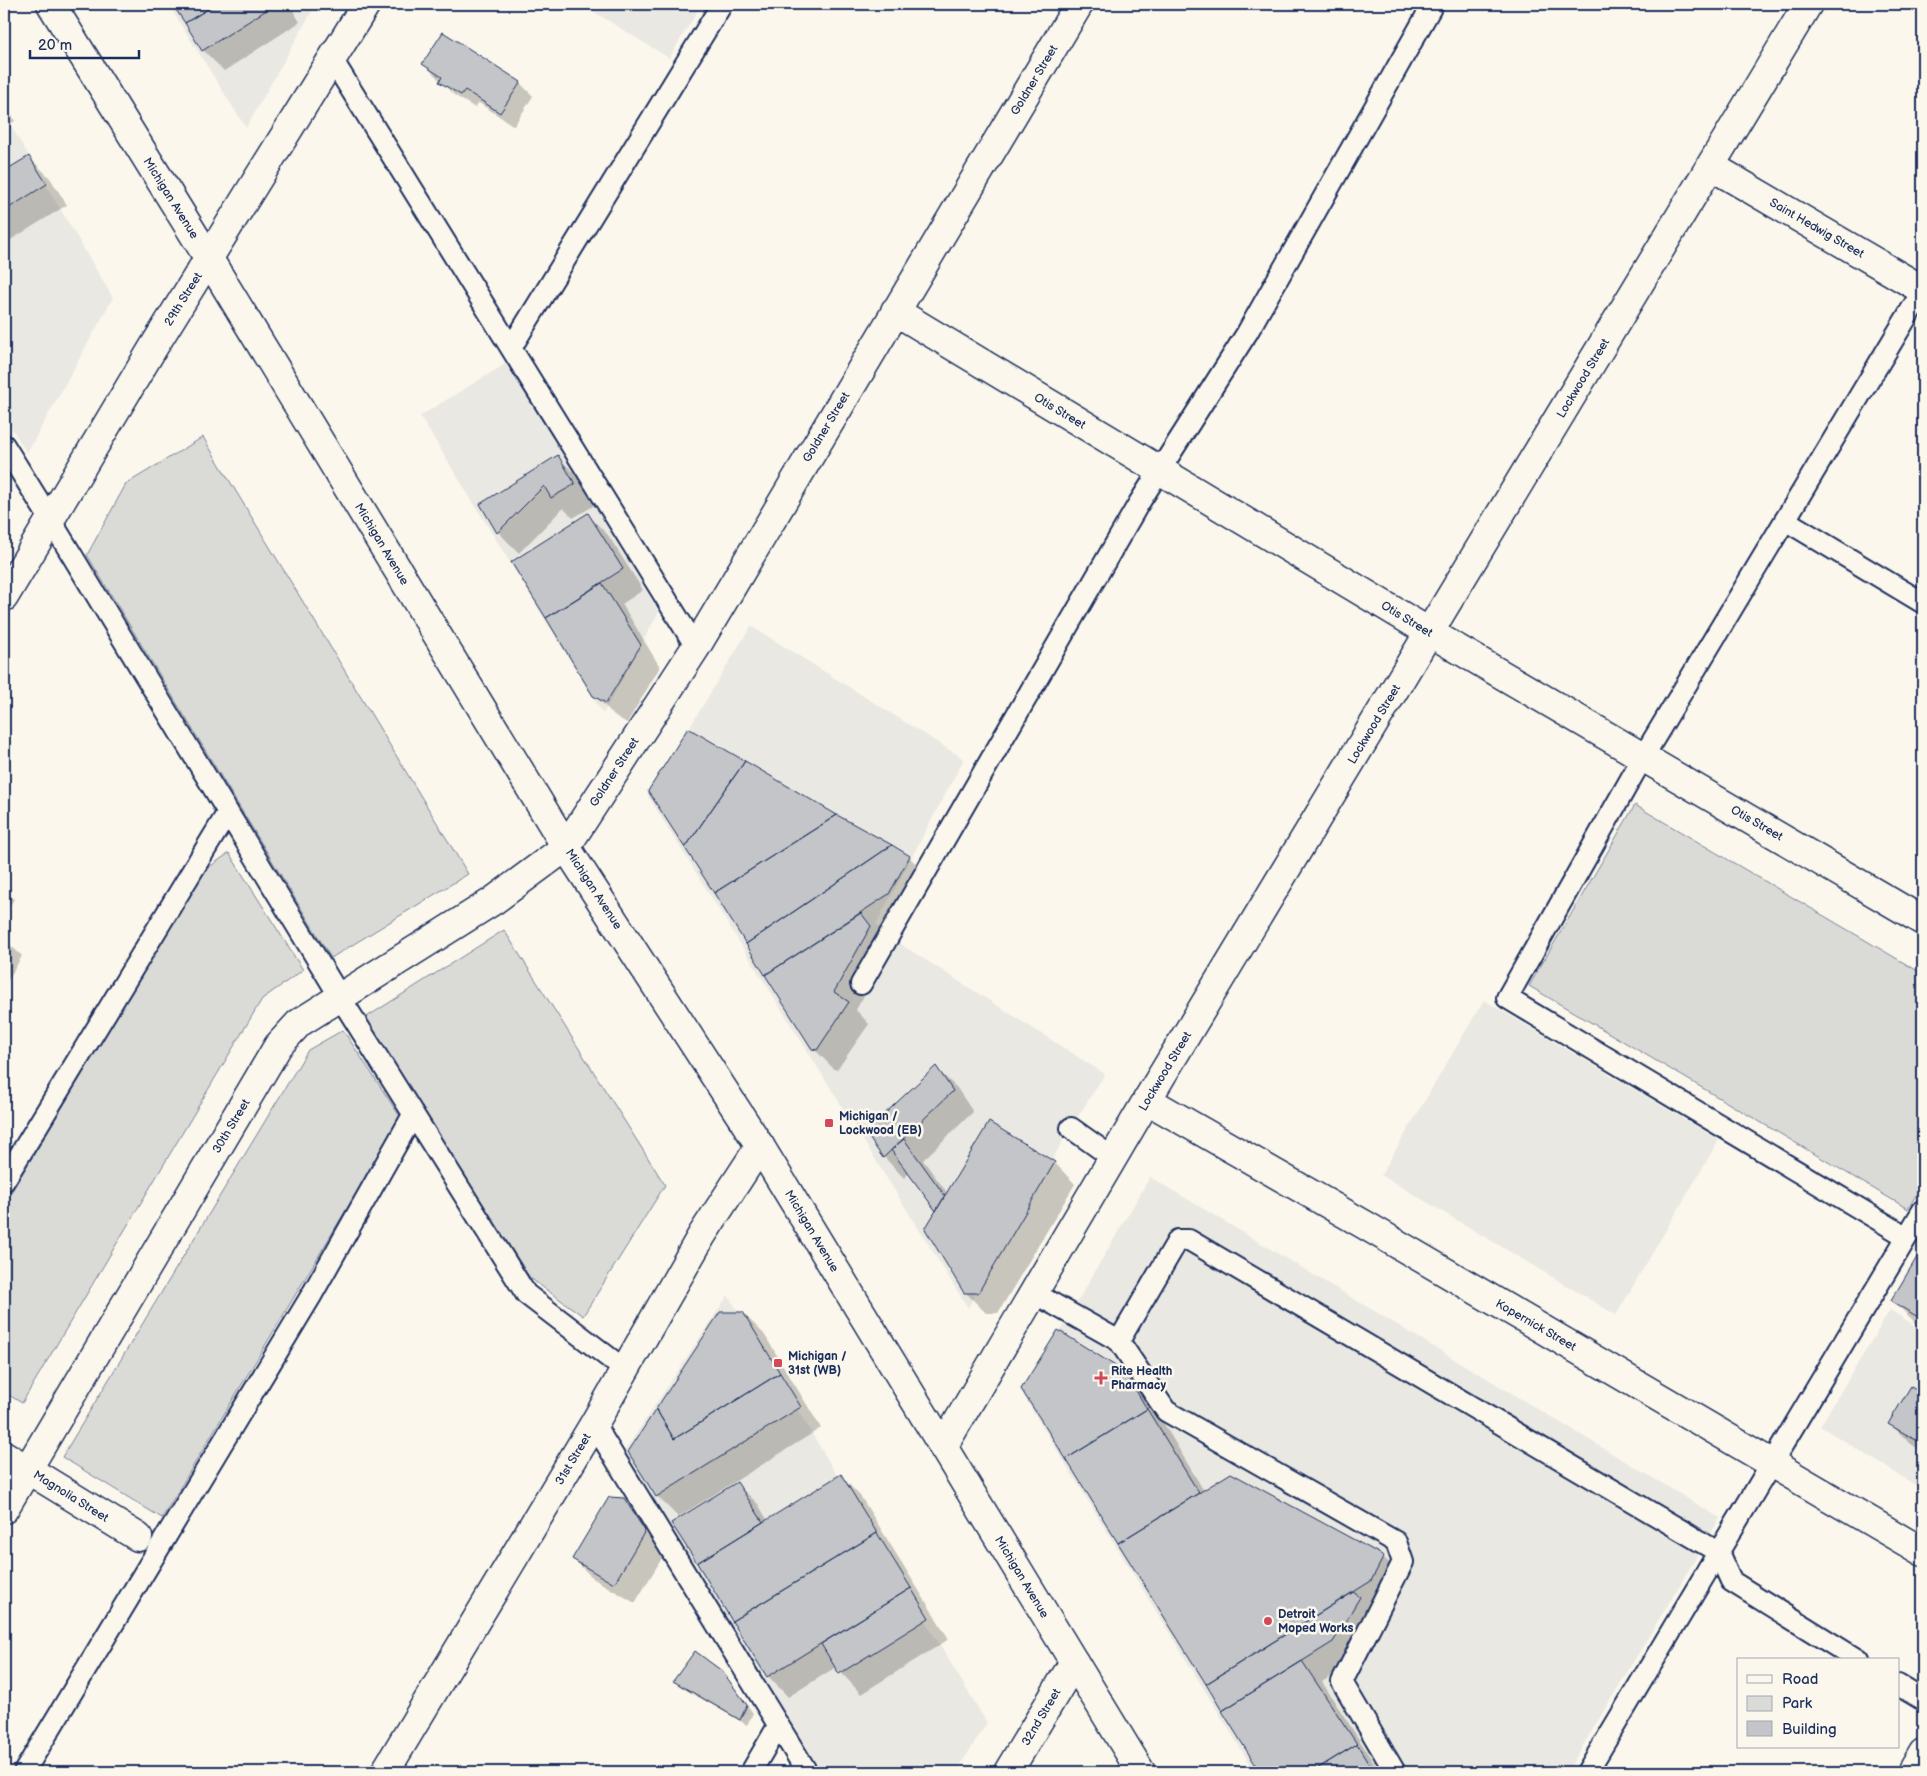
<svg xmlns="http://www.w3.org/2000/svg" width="1927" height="1776" font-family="'Balsamiq Sans',sans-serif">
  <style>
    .built { fill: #eae8e2 }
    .green { fill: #dadad7; stroke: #7a849a }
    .shadow { fill: #0003 }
    .building { fill: #c3c5c9; stroke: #1b2f5e }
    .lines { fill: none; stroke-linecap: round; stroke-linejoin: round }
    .lane-casing { stroke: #1b2f5e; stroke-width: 24 }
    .street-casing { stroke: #1b2f5e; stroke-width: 31 }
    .secondary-casing { stroke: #1b2f5e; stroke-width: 31 }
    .primary-casing { stroke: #1b2f5e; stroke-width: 31 }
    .lane { stroke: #fbf7ec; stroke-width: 20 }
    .street { stroke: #fbf7ec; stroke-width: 28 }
    .secondary { stroke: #fbf7ec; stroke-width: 28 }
    .primary { stroke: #fbf7ec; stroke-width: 28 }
    .poi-dot { fill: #d1495b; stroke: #fbf7ec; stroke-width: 2 }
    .labels { text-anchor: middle; stroke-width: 5; stroke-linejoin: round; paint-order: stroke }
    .street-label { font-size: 12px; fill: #1b2f5e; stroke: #fbf7ec }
    .poi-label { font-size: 12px; font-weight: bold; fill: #1b2f5e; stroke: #fbf7ec; text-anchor: start }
  </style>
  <rect width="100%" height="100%" fill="#fbf7ec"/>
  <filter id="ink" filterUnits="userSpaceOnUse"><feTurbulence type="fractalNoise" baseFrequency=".02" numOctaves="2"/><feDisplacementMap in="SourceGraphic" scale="10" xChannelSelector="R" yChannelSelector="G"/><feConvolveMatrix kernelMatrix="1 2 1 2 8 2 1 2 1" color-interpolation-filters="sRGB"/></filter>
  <g filter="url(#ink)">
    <path class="built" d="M 168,4 L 316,4 L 246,128 Z
      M 581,4 L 702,4 L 669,58 Z
      M 4,114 L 113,298 L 27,453 L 4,416 Z
      M 507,363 L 659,612 L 603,714 L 420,416 Z
      M 751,626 L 964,759 L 876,924 L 902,945 L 1105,1074 L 1065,1137 L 968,1308 L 648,796 Z
      M 1484,1000 L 1719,1140 L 1616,1315 L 1381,1175 Z
      M 1150,1177 L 1720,1518 L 1567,1772 L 1255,1772 L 1023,1395 Z
      M 728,1295 L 987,1723 L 956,1772 L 821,1772 L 622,1455 Z
      M 1890,1310 L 1923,1331 L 1923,1490 L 1820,1426 Z"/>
    <path class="green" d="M 203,437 L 468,874 L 331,958 L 87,555 L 126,484 Z
      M 1635,805 L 1923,974 L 1923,1183 L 1908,1209 L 1529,986 Z
      M 229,853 L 303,970 L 262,999 L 22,1403 L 4,1392 L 4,1204 L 205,870 Z
      M 504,930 L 665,1185 L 583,1316 L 530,1278 L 365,1018 Z
      M 343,1030 L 401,1118 L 162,1518 L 62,1457 L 308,1050 Z"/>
    <path class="shadow" d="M 173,4 L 289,4 L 300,22 L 224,71 L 203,50 Z
      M 424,64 L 520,83 L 533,96 L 514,126 L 479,103 L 475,108 L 454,95 Z
      M 4,102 L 15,121 L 4,128 Z
      M 29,157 L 50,178 L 67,205 L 4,244 L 4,173 Z
      M 558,457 L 579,478 L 595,505 L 573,518 L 563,508 L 519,553 L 498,532 L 482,505 Z
      M 588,515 L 608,535 L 643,590 L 622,604 L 660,667 L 627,723 L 615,716 L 594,695 L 513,562 Z
      M 649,791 L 909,857 L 930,877 L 856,1010 L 869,1024 L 837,1070 L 834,1069 L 813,1048 Z
      M 4,889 L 14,899 L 4,915 Z
      M 4,939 L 22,956 L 7,982 L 4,980 Z
      M 936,1068 L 957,1088 L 973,1112 L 923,1160 L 948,1194 L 990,1124 L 1055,1163 L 1075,1184 L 998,1313 L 986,1313 L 965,1292 L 938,1211 L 909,1173 L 904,1178 L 884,1157 Z
      M 1923,1249 L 1923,1330 L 1893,1301 Z
      M 743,1313 L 764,1334 L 821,1428 L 678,1517 L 657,1496 Z
      M 1124,1373 L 1146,1394 L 1204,1491 L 1383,1557 L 1404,1578 L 1353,1663 L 1322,1682 L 1380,1772 L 1262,1772 L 1023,1389 Z
      M 1911,1388 L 1923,1395 L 1923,1452 L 1911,1444 L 1890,1424 Z
      M 841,1476 L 861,1497 L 949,1639 L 861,1694 L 836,1667 L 788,1697 L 768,1676 L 673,1524 L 737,1484 L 758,1504 L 768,1521 Z
      M 623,1499 L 644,1520 L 665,1553 L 635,1603 L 594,1579 L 573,1559 Z
      M 728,1679 L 753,1713 L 747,1725 L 681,1687 L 675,1681 Z"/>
    <path class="building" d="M 172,4 L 216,4 L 185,23 Z
      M 216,4 L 276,4 L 202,51 L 185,23 Z
      M 443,32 L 521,82 L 500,113 L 465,90 L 461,95 L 439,82 L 442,77 L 422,64 Z
      M 29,156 L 47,184 L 4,211 L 4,171 Z
      M 558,455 L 575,484 L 551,498 L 544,486 L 497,533 L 480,504 Z
      M 588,513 L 623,569 L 546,618 L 511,562 Z
      M 602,583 L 641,645 L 606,703 L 593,696 L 546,618 Z
      M 688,728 L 745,761 L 685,848 L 648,791 Z
      M 745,761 L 837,815 L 714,893 L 685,848 Z
      M 837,815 L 892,845 L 746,944 L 714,893 Z
      M 892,845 L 910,856 L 889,894 L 765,975 L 746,944 Z
      M 861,913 L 871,926 L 834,992 L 849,1002 L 817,1050 L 812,1049 L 765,975 Z
      M 936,1066 L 953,1091 L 883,1158 L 865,1132 Z
      M 989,1122 L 1055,1162 L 978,1293 L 964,1293 L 925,1229 Z
      M 904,1139 L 945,1196 L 936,1211 L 891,1150 Z
      M 1923,1247 L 1923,1320 L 1891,1301 Z
      M 720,1312 L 743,1312 L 780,1373 L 674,1439 L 656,1409 Z
      M 1058,1330 L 1125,1372 L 1147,1409 L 1066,1459 L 1021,1389 Z
      M 780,1373 L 801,1407 L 656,1497 L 628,1452 L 656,1409 L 674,1439 Z
      M 1911,1386 L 1923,1393 L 1923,1444 L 1888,1424 Z
      M 1147,1409 L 1199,1493 L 1118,1543 L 1066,1459 Z
      M 1231,1473 L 1384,1556 L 1371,1581 L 1206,1684 L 1118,1543 Z
      M 841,1474 L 877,1533 L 732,1621 L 697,1563 Z
      M 737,1482 L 763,1522 L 697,1563 L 671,1523 Z
      M 609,1497 L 624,1498 L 645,1531 L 614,1584 L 572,1559 Z
      M 877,1533 L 911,1588 L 767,1677 L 732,1621 Z
      M 911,1588 L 929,1618 L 839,1674 L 821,1644 Z
      M 1353,1592 L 1360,1597 L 1333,1642 L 1222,1711 L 1206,1684 Z
      M 695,1651 L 722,1671 L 747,1705 L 740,1720 L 673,1681 Z
      M 1302,1661 L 1357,1744 L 1312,1772 L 1260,1772 L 1222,1711 Z
      M 1357,1744 L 1374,1772 L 1312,1772 Z"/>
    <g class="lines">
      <defs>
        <path id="lane" d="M 332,59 L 696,647
          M 511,348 L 722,4
          M 4,445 L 50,519 L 340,997 L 526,1294 L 625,1370
          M 1785,520 L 1923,603
          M 861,984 L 1139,503 L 1247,333 L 1433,4
          M 1071,1128 L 1113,1158
          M 4,1181 L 228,812
          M 1907,1237 L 1507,998 L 1643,757 L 1923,290
          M 1034,1293 L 1119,1341 L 1166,1411 L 1396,1542 L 1403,1562 L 1342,1682 L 1395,1772
          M 1119,1341 L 1178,1240 L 1189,1240 L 1718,1552 L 1731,1581 L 1858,1660
          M 594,1424 L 807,1772
          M 1898,1685 L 1923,1700
          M 24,1772 L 311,1296 L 413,1115
          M 751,1772 L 778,1726
          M 1587,1772 L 1923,1210"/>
        <path id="street" d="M 1711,166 L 1923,290
          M 895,311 L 1429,632 L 1923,921
          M 4,597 L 153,348 L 366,4
          M 1147,1100 L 1365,1225 L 1923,1552
          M 943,1447 L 1147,1100 L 1808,4
          M 4,1455 L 138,1537
          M 4,1509 L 278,1046 L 299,1023 L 493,901 L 566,847 L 696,647 L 1079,4
          M 385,1772 L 594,1424 L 702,1235 L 760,1146
          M 1008,1772 L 1074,1662"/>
        <path id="secondary" d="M 1912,1772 L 1923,1753"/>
        <path id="primary" d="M 51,4 L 209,259 L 566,847 L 760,1146 L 1141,1772"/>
      </defs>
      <use href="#lane" class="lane-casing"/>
      <use href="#street" class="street-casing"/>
      <use href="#secondary" class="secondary-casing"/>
      <use href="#primary" class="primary-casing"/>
      <use href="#lane" class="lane"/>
      <use href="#street" class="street"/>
      <use href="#secondary" class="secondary"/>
      <use href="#primary" class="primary"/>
    </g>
  </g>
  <g class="poi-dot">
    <rect x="824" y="1118" width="10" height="10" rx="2.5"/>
    <rect x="773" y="1358" width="10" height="10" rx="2.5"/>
    <path d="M1098.5 1370.5h5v5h5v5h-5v5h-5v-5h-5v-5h5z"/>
    <circle cx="1268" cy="1621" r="5"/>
  </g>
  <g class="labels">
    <g class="street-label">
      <text transform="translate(1034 80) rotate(-59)" y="4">Goldner Street</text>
      <text transform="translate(171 198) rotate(58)" y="4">Michigan Avenue</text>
      <text transform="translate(1817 228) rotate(30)" y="4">Saint Hedwig Street</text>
      <text transform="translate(183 299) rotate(-58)" y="4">29th Street</text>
      <text transform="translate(1583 378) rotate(-59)" y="4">Lockwood Street</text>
      <text transform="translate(1060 411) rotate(31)" y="4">Otis Street</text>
      <text transform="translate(826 427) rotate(-59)" y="4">Goldner Street</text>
      <text transform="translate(382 544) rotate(59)" y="4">Michigan Avenue</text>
      <text transform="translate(1407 619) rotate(31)" y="4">Otis Street</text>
      <text transform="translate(1374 724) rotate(-59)" y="4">Lockwood Street</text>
      <text transform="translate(614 772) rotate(-57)" y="4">Goldner Street</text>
      <text transform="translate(1757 823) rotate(30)" y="4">Otis Street</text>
      <text transform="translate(594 889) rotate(57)" y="4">Michigan Avenue</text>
      <text transform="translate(1165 1071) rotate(-59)" y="4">Lockwood Street</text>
      <text transform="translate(231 1126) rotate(-59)" y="4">30th Street</text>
      <text transform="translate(812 1231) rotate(59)" y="4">Michigan Avenue</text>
      <text transform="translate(1536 1325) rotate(30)" y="4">Kopernick Street</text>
      <text transform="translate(573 1459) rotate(-59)" y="4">31st Street</text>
      <text transform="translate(71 1496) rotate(32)" y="4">Magnolia Street</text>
      <text transform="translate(1022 1577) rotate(59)" y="4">Michigan Avenue</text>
      <text transform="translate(1041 1717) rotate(-59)" y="4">32nd Street</text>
    </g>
    <g class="poi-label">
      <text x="839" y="1120">Michigan /<tspan x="839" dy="14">Lockwood (EB)</tspan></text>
      <text x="788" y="1360">Michigan /<tspan x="788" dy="14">31st (WB)</tspan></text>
      <text x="1111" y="1375">Rite Health<tspan x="1111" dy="14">Pharmacy</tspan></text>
      <text x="1278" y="1618">Detroit<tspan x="1278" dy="14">Moped Works</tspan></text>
    </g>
  </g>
  <rect width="1927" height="1776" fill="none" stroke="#fbf7ec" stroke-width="20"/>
  <rect x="10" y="10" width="1907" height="1756" fill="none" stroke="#1b2f5e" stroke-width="2" filter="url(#ink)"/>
  <rect x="1737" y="1658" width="162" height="90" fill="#fbf7ec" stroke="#a1a7b3"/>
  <rect x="1747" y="1675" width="25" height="8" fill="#fbf7ec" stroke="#a1a7b3"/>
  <text x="1782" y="1684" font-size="15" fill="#1b2f5e">Road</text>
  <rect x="1747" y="1696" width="25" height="15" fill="#dadad7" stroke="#a1a7b3"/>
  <text x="1782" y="1708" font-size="15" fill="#1b2f5e">Park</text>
  <rect x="1747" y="1721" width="25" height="15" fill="#c3c5c9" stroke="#a1a7b3"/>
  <text x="1782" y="1734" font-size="15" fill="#1b2f5e">Building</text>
  <path d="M30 50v8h109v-8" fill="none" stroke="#1b2f5e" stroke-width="2.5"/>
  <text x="38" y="50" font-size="15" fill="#1b2f5e" stroke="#fbf7ec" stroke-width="4" paint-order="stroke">20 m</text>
</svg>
